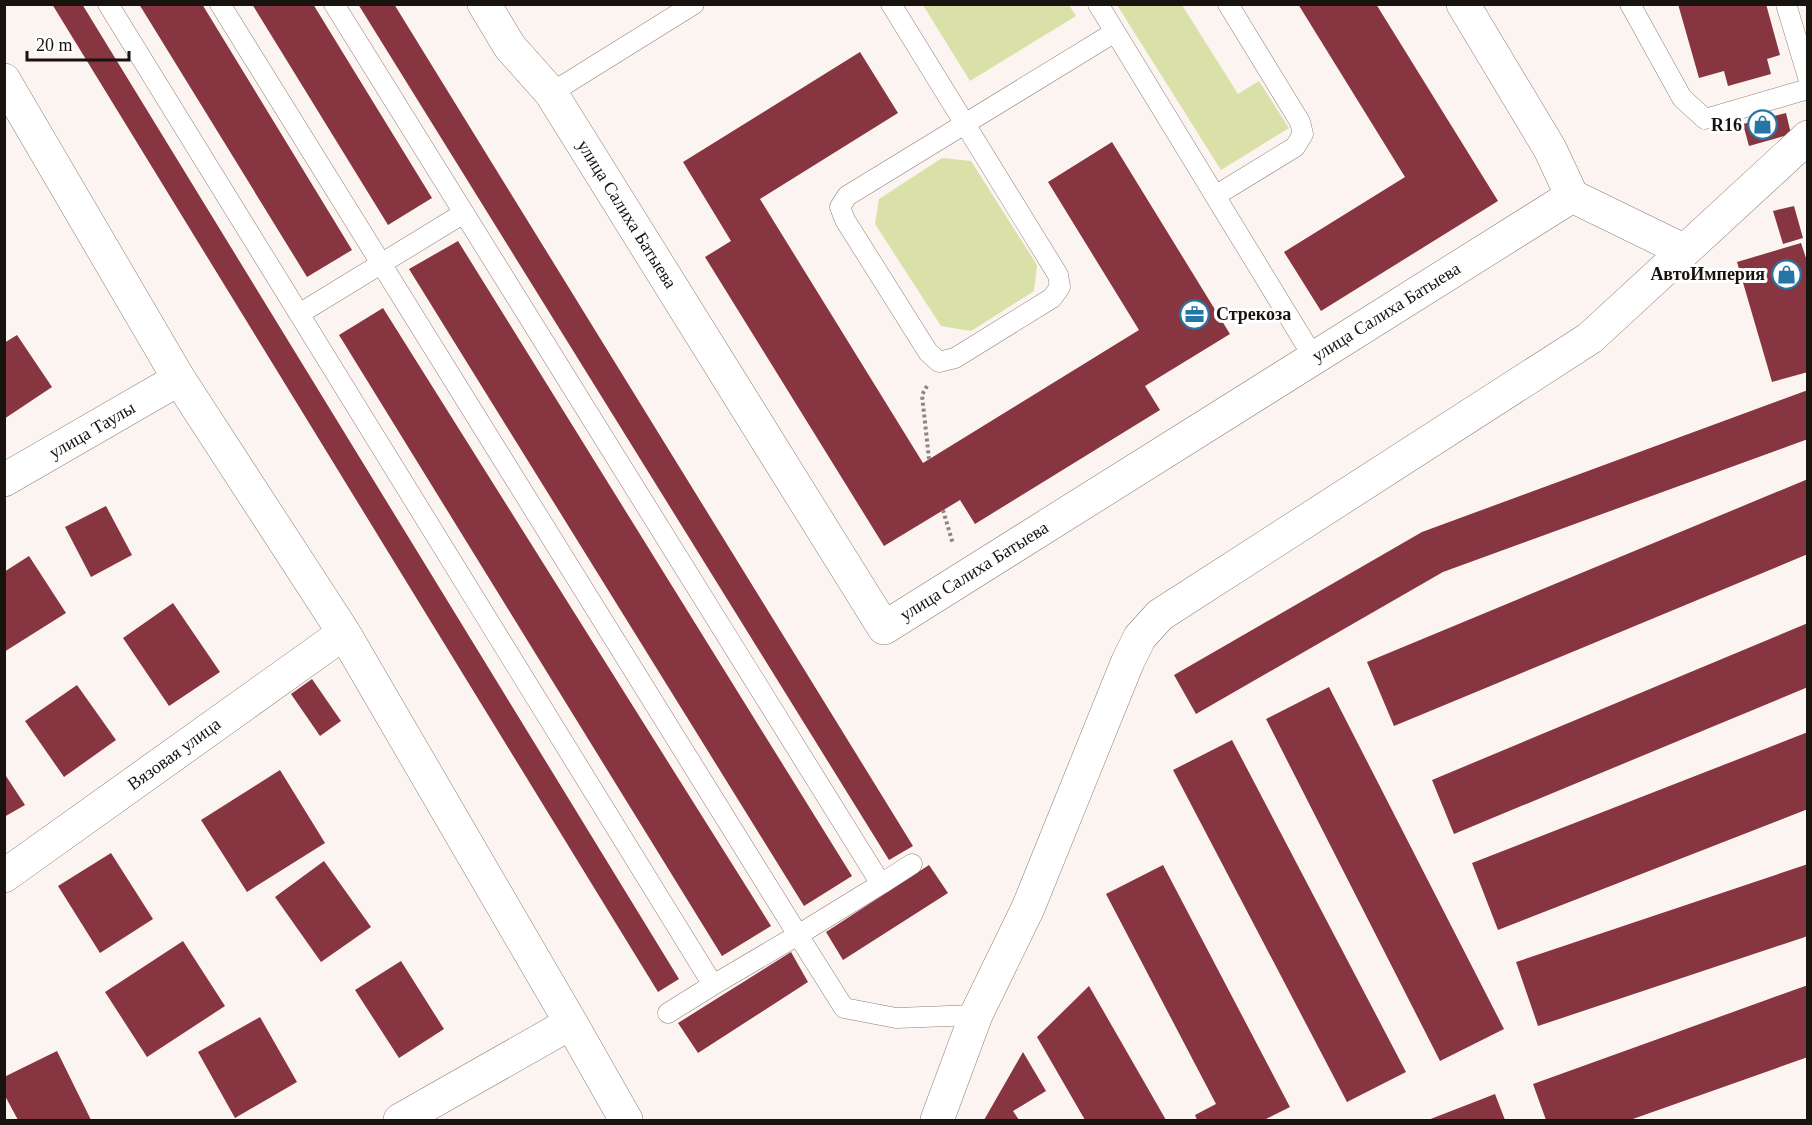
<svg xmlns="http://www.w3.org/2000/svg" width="1812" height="1125" font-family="'Times New Roman',serif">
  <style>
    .green { fill: #dae1a8 }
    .building { fill: #873541 }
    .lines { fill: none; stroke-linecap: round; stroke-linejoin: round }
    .service-casing { stroke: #907e76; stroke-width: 21 }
    .minor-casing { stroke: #907e76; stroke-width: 34 }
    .path { stroke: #8c8582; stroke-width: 4; stroke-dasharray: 3 3; stroke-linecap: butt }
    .service { stroke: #fff; stroke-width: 20 }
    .minor { stroke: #fff; stroke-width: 33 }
    .labels { text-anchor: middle; stroke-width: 6; stroke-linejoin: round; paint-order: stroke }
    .poi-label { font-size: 18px; font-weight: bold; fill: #191310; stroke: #fff; text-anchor: end }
    .street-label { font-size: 18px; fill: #191310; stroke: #fff }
  </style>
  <rect width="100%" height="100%" fill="#fcf4f0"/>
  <path class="green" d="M 923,5 L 1069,5 L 1076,16 L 970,81 Z
    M 1117,5 L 1182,5 L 1238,94 L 1259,81 L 1289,128 L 1221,170 Z
    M 942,158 L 971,161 L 1037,265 L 1034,291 L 971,331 L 941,326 L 875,224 L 879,199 Z"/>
  <path class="building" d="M 52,4 L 82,4 L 679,979 L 658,992 Z
    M 139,4 L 202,4 L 352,250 L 307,277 Z
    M 252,4 L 313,4 L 432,198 L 388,225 Z
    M 358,4 L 394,4 L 913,846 L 889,860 Z
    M 1298,4 L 1376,4 L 1498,201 L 1321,311 L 1284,252 L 1405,177 Z
    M 1678,4 L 1766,4 L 1780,55 L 1767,59 L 1771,74 L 1728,86 L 1724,71 L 1699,78 Z
    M 860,52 L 898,113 L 760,199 L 923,463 L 1139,330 L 1048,182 L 1112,142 L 1230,334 L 1145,386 L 1160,410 L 975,524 L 960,500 L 884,546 L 705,257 L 731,241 L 683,162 Z
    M 1786,113 L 1791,134 L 1749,146 L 1743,124 Z
    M 1794,206 L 1803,238 L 1783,244 L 1773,211 Z
    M 458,241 L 852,876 L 804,906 L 409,269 Z
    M 1801,243 L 1808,264 L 1808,372 L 1772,382 L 1737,262 Z
    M 383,308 L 771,926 L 722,956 L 339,335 Z
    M 17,335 L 52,387 L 4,419 L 4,343 Z
    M 1808,390 L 1808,439 L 1443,572 L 1196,714 L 1174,675 L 1422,532 Z
    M 1808,479 L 1808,554 L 1394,726 L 1367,662 Z
    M 106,506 L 132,555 L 91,577 L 65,527 Z
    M 29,556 L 66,613 L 4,652 L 4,572 Z
    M 173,603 L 220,672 L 169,706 L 123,638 Z
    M 1808,623 L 1808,687 L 1454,834 L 1432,780 Z
    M 312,679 L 341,721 L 320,736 L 291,694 Z
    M 77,685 L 116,740 L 64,777 L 25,721 Z
    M 1329,687 L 1504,1029 L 1440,1061 L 1266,719 Z
    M 1808,732 L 1808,809 L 1498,930 L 1472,863 Z
    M 1232,740 L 1406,1072 L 1347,1102 L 1173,770 Z
    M 280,770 L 325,843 L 247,892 L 201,820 Z
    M 4,773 L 25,805 L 4,817 Z
    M 111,853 L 153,919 L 100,953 L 58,886 Z
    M 324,861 L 371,927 L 321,962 L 275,897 Z
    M 1808,864 L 1808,936 L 1538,1026 L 1516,962 Z
    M 929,865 L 948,893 L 843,960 L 826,932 Z
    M 1163,865 L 1290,1107 L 1264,1120 L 1197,1120 L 1195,1115 L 1216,1104 L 1106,894 Z
    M 183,941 L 225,1006 L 147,1057 L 105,992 Z
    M 791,952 L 808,982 L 698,1053 L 678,1023 Z
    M 401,961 L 444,1029 L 399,1058 L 355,990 Z
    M 1808,985 L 1808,1057 L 1630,1120 L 1546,1120 L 1533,1084 Z
    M 1089,986 L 1166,1120 L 1085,1120 L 1037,1037 Z
    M 260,1017 L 297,1082 L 235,1118 L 198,1052 Z
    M 57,1051 L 91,1120 L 18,1120 L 4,1094 L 4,1077 Z
    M 1023,1052 L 1046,1091 L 1013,1111 L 1019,1120 L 984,1120 Z
    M 1495,1094 L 1505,1120 L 1428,1120 Z"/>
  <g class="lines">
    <defs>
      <path id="service" d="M 108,4 L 713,985 L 798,935 L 844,1008 L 896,1018 L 976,1015
        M 220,4 L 798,935 L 881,884
        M 334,4 L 881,884 L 912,864
        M 891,4 L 1058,275 L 1060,287 L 1052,298 L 955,358 L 939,362 L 928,352 L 845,220 L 840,207 L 847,196 L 1115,32
        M 1098,4 L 1314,358
        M 1630,4 L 1682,98 L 1705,119 L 1808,89
        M 1786,4 L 1808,77
        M 551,93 L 694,4
        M 1215,196 L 1295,147 L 1303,134 L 1300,122 L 1228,4
        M 299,314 L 464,213
        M 668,1013 L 713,985"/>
      <path id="minor" d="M 484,4 L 510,47 L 551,93 L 884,628 L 1572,196
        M 1463,4 L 1550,149 L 1572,196 L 1683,250
        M 4,80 L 179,379 L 344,633 L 571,1023 L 626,1120
        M 4,480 L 179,379
        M 4,876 L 344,633
        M 400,1120 L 571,1023
        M 937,1120 L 976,1015 L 1028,908 L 1128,661 L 1140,637 L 1160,615 L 1590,338 L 1808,137"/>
    </defs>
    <use href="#service" class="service-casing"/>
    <use href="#minor" class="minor-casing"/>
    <path class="path" d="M 927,386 L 922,395 L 929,459
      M 943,510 L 953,544"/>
    <use href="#service" class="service"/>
    <use href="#minor" class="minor"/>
  </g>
  <defs>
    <symbol id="shop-ring" viewBox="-11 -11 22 22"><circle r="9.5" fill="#fff" stroke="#2675a7" stroke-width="1.5"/><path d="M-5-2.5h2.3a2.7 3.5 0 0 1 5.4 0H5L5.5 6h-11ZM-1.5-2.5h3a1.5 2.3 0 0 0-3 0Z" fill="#2675a7"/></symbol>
    <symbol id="office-ring" viewBox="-11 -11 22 22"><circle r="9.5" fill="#fff" stroke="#2675a7" stroke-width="1.5"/><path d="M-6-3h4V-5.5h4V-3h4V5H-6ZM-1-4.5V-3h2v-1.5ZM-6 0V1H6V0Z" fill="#2675a7"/></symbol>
  </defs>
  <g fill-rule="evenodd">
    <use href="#shop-ring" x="1746" y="108" width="33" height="33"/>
    <use href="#shop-ring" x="1770" y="258" width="33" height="33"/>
    <use href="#office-ring" x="1178" y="298" width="33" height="33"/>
  </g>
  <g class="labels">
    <g class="poi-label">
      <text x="1742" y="131">R16</text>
      <text x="1765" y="280">АвтоИмперия</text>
      <text x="1216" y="320" text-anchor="start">Стрекоза</text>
    </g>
    <g class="street-label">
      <text transform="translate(627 214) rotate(58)" y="6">улица Салиха Батыева</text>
      <text transform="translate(1386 312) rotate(-32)" y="6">улица Салиха Батыева</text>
      <text transform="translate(92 430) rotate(-30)" y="6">улица Таулы</text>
      <text transform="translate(974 571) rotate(-32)" y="6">улица Салиха Батыева</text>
      <text transform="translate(174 754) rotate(-36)" y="6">Вязовая улица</text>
    </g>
  </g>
  <rect width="1812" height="1125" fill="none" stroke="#191310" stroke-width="12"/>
  <path d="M27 51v9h102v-9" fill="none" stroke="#191310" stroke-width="3"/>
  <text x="36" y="51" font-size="18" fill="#191310" stroke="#ffffff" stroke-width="4.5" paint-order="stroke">20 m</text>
</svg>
